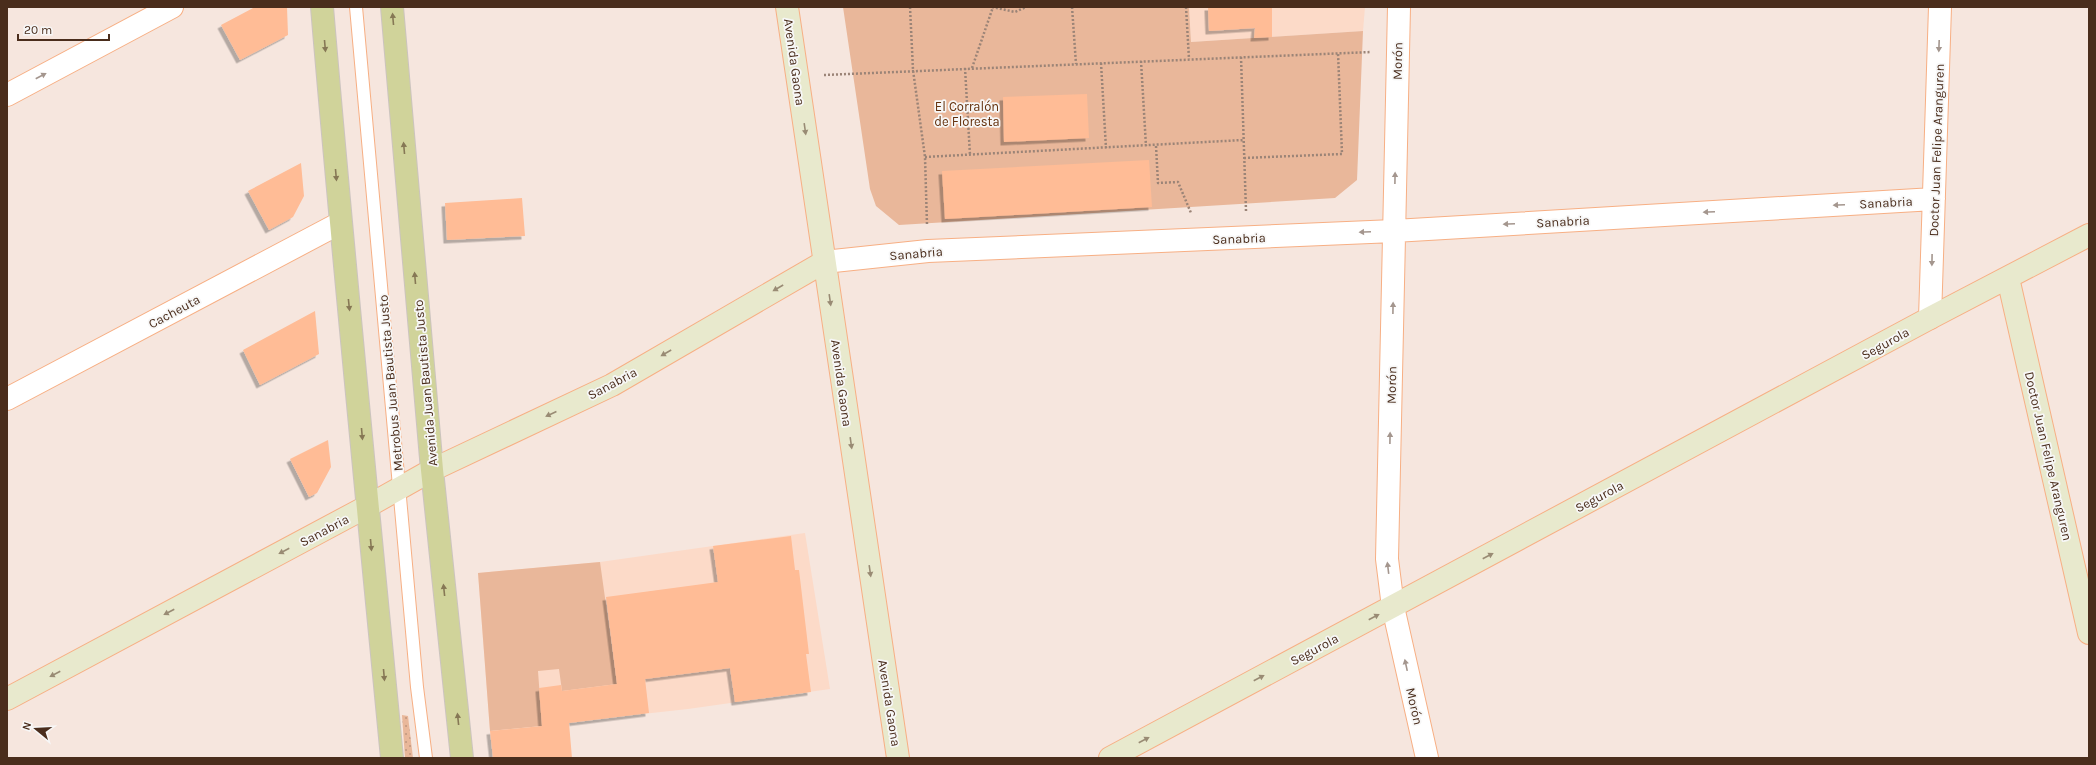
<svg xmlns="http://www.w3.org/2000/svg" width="2096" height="765" font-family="Karla,sans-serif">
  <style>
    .built { fill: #fcdac8 }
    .park { fill: #e9b79a }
    .garden { fill: url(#garden-dots) }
    .building { fill: #ffbc96; filter: url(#shadow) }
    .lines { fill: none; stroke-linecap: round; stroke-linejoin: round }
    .lane-casing { stroke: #f7af84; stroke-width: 14 }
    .street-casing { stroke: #f7af84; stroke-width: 24 }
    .secondary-casing { stroke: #f7af84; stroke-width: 24 }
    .primary-casing { stroke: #ccc4bf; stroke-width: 24 }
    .path { stroke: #9b8477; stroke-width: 2.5; stroke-dasharray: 2 2; stroke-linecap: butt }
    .lane { stroke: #fff; stroke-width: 12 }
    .street { stroke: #fff; stroke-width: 22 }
    .secondary { stroke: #e8e9cd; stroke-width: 22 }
    .primary { stroke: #d0d39a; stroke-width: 22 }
    .oneway { fill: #867855 }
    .oneway2 { fill: #a4968e }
    .oneway3 { fill: #998b74 }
    .labels { text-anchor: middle; stroke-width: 3.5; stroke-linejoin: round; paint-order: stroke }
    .street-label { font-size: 13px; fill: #4a2d1c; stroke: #f7f7f7 }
    .park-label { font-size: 13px; fill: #64300c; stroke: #f7f7f7 }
  </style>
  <defs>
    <pattern id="garden-dots" width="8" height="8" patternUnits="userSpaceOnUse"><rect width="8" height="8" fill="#e9b79a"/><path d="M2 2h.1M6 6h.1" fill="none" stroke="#bf957d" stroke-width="1.8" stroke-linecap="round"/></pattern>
    <filter id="shadow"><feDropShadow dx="-3.5" dy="3.5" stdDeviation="0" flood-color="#0004"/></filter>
  </defs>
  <rect width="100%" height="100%" fill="#f6e6de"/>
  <path class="built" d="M 1189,7 L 1365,7 L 1363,31 L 1191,42 Z
    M 805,533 L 830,689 L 688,709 L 490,731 L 478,573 L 600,562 Z"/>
  <path class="park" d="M 843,7 L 1189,7 L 1191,42 L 1363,31 L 1357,180 L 1335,198 L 899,225 L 876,206 L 870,189 Z
    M 600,562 L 617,684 L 562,691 L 559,669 L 538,671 L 542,726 L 490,731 L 478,573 Z"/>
  <path class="garden" d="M 402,715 L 408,716 L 413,758 L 405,758 Z"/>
  <path class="building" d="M 255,7 L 287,7 L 288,35 L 240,60 L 221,25 Z
    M 1208,7 L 1272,7 L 1272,37 L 1254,38 L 1255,28 L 1209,31 Z
    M 1087,94 L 1089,138 L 1004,142 L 1003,97 Z
    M 1149,160 L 1152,207 L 945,219 L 942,171 Z
    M 301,163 L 304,196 L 293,217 L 269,230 L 248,191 Z
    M 522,198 L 525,236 L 447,240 L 445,203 Z
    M 315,311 L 319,354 L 260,385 L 243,350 Z
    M 328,440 L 331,467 L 317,493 L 309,497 L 290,459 Z
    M 791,536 L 795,570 L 799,570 L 809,654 L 806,654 L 811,692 L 735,702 L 730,668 L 645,679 L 649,713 L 569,723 L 572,758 L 493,758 L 490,731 L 542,726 L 539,688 L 561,685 L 562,691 L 617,684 L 606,597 L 718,582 L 713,546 Z"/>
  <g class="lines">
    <defs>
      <path id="lane" d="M 356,7 L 417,687 L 426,758"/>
      <path id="street" d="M 1399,7 L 1387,559 L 1393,607 L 1427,758
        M 7,95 L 172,7
        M 824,262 L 928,251 L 1394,231 L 1934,199
        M 1930,318 L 1940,7
        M 7,399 L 340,223"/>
      <path id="secondary" d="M 787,7 L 898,758
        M 2008,278 L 2089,633
        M 7,699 L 368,506 L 432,470 L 612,385 L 824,262
        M 1110,758 L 1930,318 L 2089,235"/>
      <path id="primary" d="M 322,7 C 343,258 368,508 392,758
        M 392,7 L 432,470 L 462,758"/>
    </defs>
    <use href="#lane" class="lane-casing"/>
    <use href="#street" class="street-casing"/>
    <use href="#secondary" class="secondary-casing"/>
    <use href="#primary" class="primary-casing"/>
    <path class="path" d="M 910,7 L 913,70 L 925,157 L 927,225
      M 992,7 L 1015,12 L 1026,7
      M 1072,7 L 1076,64
      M 1186,7 L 1189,59
      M 1241,57 L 1246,211
      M 1141,61 L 1146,146
      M 1101,63 L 1106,148
      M 965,68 L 970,155
      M 972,68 L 993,7
      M 824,75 L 1371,52
      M 1156,146 L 1158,183 L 1178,182 L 1191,213
      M 925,157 L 1243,140
      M 1244,158 L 1342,154 L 1338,53"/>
    <use href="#lane" class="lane"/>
    <use href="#street" class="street"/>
    <use href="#secondary" class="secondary"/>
    <use href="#primary" class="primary"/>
  </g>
  <defs><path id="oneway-solid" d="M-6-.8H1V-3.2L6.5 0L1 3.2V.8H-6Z"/></defs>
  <g class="oneway">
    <use href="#oneway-solid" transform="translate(393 19) rotate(-95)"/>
    <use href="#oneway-solid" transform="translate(325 46) rotate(85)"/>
    <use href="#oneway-solid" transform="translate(404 148) rotate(-95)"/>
    <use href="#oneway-solid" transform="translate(336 175) rotate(85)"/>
    <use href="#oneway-solid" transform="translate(415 278) rotate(-95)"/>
    <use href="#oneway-solid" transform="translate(349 305) rotate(84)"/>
    <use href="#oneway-solid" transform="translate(362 434) rotate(85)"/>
    <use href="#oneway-solid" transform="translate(371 545) rotate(85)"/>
    <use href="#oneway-solid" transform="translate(444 590) rotate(-96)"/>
    <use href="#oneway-solid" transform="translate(384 675) rotate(85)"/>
    <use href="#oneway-solid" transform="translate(458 719) rotate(-96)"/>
  </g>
  <g class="oneway2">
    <use href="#oneway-solid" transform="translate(1939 46) rotate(92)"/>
    <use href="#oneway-solid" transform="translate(41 76) rotate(-28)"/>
    <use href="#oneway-solid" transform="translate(1395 178) rotate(-89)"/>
    <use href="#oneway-solid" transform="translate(1839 205) rotate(177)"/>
    <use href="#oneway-solid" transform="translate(1709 212) rotate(177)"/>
    <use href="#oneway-solid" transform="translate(1509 224) rotate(177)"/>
    <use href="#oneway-solid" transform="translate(1365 232) rotate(177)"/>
    <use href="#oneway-solid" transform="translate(1932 260) rotate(91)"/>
    <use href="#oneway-solid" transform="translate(1393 308) rotate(-89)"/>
    <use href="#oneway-solid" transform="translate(1390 438) rotate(-89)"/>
    <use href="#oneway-solid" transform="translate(1388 568) rotate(-97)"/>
    <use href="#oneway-solid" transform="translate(1406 665) rotate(-102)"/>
  </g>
  <g class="oneway3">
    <use href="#oneway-solid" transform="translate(805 129) rotate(82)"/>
    <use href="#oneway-solid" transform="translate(778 288) rotate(150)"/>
    <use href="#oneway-solid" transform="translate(830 300) rotate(82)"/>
    <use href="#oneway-solid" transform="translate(666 353) rotate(150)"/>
    <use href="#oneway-solid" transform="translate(551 414) rotate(155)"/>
    <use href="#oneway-solid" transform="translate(851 443) rotate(82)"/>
    <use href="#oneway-solid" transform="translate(284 551) rotate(152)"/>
    <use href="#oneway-solid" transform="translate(1488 556) rotate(-28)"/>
    <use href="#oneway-solid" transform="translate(870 571) rotate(82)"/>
    <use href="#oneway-solid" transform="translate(169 612) rotate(152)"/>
    <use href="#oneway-solid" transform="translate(1374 617) rotate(-28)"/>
    <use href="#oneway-solid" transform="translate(55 674) rotate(152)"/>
    <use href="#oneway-solid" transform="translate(1259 678) rotate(-28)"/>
    <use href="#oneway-solid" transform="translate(1144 740) rotate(-28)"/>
  </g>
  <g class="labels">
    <g class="street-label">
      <text transform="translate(1397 61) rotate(-89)" y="5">Morón</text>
      <text transform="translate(795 62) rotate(82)" y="5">Avenida Gaona</text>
      <text transform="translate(1936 150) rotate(-88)" y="5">Doctor Juan Felipe Aranguren</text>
      <text transform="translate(1886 202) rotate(-3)" y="5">Sanabria</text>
      <text transform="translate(1563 221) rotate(-3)" y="5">Sanabria</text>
      <text transform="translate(1239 238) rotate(-2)" y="5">Sanabria</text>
      <text transform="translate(916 253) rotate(-5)" y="5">Sanabria</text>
      <text transform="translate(174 311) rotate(-28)" y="5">Cacheuta</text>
      <text transform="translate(1885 343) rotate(-29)" y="5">Segurola</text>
      <text transform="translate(390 383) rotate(-95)" y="5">Metrobus Juan Bautista Justo</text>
      <text transform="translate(425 383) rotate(-95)" y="5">Avenida Juan Bautista Justo</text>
      <text transform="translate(612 383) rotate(-28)" y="5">Sanabria</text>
      <text transform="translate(842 383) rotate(82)" y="5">Avenida Gaona</text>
      <text transform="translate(1391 385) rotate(-89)" y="5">Morón</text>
      <text transform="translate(2049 456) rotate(77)" y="5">Doctor Juan Felipe Aranguren</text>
      <text transform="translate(1599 496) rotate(-28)" y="5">Segurola</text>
      <text transform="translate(324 530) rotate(-28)" y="5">Sanabria</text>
      <text transform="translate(1314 649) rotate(-28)" y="5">Segurola</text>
      <text transform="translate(890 703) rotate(81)" y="5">Avenida Gaona</text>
      <text transform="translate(1415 706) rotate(77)" y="5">Morón</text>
    </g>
    <g class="park-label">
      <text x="967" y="111">El Corralón<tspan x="967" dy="15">de Floresta</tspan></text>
    </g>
  </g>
  <rect width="2096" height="765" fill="none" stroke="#4a2d1c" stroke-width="16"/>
  <g transform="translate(36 729) rotate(288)" stroke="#f7f7f7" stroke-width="3" paint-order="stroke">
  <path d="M0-3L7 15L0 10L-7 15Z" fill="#4a2d1c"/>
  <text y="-6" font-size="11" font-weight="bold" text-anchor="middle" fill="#4a2d1c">N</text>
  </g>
  <path d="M18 34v6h91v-6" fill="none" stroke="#4a2d1c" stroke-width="2"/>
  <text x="24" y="34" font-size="12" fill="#4a2d1c" stroke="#f7f7f7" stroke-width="3" paint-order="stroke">20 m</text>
</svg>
